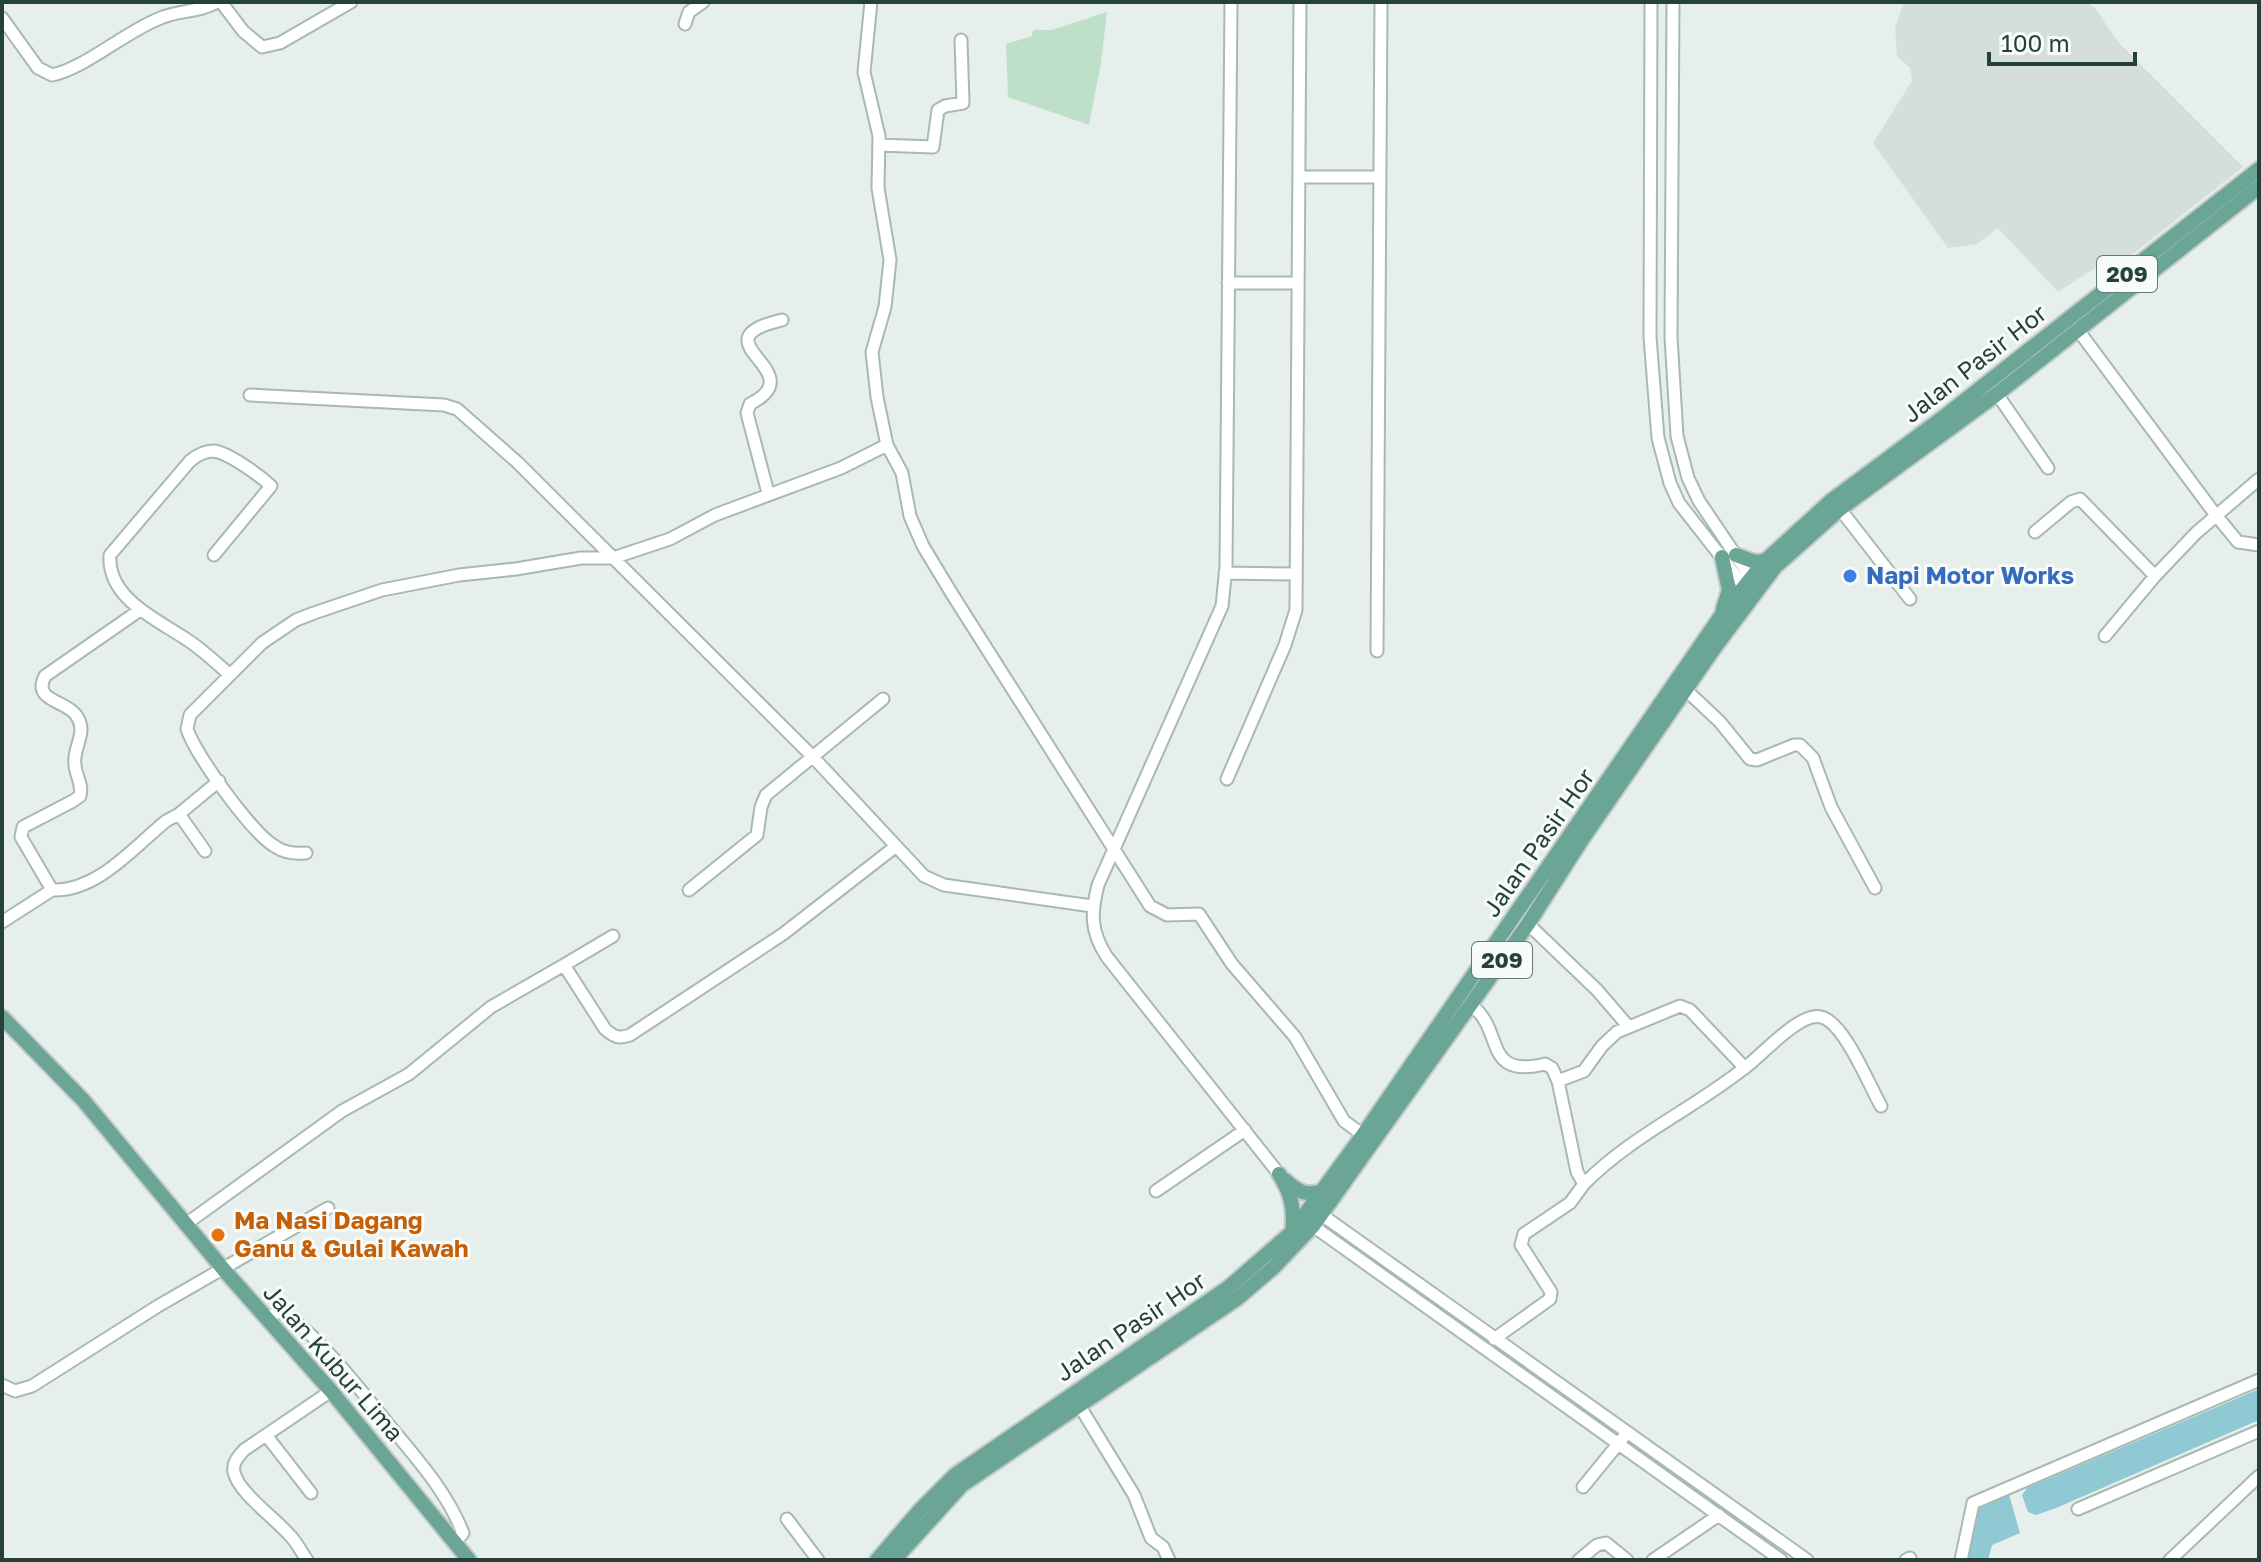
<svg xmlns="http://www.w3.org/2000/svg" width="2261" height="1562" font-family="'Golos Text',sans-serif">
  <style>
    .built { fill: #d4dfda }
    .green { fill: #bfe0c8 }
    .water { fill: #8ec9d4 }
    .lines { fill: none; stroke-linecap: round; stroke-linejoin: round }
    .minor-casing { stroke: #a8b8b2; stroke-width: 15 }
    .major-casing { stroke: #c2cac8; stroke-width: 18 }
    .minor { stroke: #fff; stroke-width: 11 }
    .major { stroke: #6aa596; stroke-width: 14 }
    .shop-dot { fill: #3f7fe0; stroke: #f7fbf9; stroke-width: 3 }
    .food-dot { fill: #e8710a; stroke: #f7fbf9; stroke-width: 3 }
    .labels { text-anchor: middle; stroke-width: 6; stroke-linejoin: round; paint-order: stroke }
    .shield { fill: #f7fbf9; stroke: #637a73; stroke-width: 2 }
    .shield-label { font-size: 22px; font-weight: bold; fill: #24423a }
    .street-label { font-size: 24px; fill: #24423a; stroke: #f7fbf9 }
    .shop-label { font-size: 24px; font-weight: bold; fill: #366cbe; stroke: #f7fbf9; text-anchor: start }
    .food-label { font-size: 24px; font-weight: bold; fill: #c56008; stroke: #f7fbf9; text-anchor: start }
  </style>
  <rect width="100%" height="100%" fill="#e6efeb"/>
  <path class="built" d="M 1904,2 L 2088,2 L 2095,8 L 2118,42 L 2243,167 L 2124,261 L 2117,254 L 2058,292 L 1998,228 L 1977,244 L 1948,248 L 1873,143 L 1912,81 L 1910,68 L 1897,56 L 1895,28 Z"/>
  <path class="green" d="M 1107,12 L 1101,63 L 1089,125 L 1008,97 L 1006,44 L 1032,36 L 1033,30 L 1052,30 Z"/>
  <path class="water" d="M 2259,1389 L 2259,1420 L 2056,1508 L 2036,1515 L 2028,1512 L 2022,1495 L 2027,1488 Z
    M 2008,1491 L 2020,1533 L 1992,1545 L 1988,1560 L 1966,1560 L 1979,1503 Z"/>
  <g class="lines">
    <defs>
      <path id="minor" d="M 221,2 L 243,31 L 262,47 L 280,43 L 351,2
        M 871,2 L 864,72 L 879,136 L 878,188 L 890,260 L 885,307 L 872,352 L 877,397 L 887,445 L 902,473 L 910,516 L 923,546 L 952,594 L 1150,906 L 1167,915 L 1199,914 L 1232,964 L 1295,1037 L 1344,1121 L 1363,1135
        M 1231,2 L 1226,567 L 1222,606 L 1098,885 C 1091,913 1090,931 1107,957 L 1279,1174
        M 1651,2 L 1650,337 L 1658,438 L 1670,483 L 1679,503 L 1744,586
        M 1673,2 L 1671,337 L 1677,436 L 1688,478 L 1699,501 L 1751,578
        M 2,18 L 38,68 L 52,75 C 86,68 127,30 163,17 C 181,10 200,12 217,2
        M 685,24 L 689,12 L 703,2
        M 879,145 L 933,147 L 938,110 L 945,106 L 963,103 L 961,40
        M 1299,177 L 1380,177
        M 1228,283 L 1297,283
        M 2078,330 L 2215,514 L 2238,542 L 2259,545
        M 1997,394 L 2048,468
        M 250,395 L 444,405 L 457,409 L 517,462 L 813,757 L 924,876 L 944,885 L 1092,906
        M 768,493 L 747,413 L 750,404 C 816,371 692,341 782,320
        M 1840,509 L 1910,599
        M 2035,532 L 2071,502 L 2080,499 L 2155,576
        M 214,555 L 271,486 C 259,475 229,453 214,451 C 204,451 197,455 190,461 L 110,555 C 107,598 156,619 186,639 C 202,649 216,663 230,675
        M 1225,573 L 1296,574
        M 140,610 L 45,676 C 32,701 65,700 76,715 C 89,733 72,747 75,765 C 76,777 83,784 80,796 L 73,801 L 23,827 L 21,837 L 52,890 C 97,892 133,848 166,821 L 179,814 L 205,851
        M 2105,636 L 2155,576 L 2196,533 L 2259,479
        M 1377,651 L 1381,2
        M 1686,690 L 1720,722 L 1750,759 L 1757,760 L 1794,745 L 1800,745 L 1813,758 L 1831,807 L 1875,888
        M 1227,779 L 1285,645 L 1296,610 L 1300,2
        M 179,814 L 219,781
        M 306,853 C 295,854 285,853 276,847 C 253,835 195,754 187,729 L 190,715 L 262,643 L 296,620 L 314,613 L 382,590 L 459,575 L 516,569 L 581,558 L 613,558 L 670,539 L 715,515 L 841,468 L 887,445
        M 689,890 L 757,835 L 761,807 L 766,795 L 883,699
        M 2,922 L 52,890
        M 1528,924 L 1597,990 L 1628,1026
        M 564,965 L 613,936
        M 1470,1004 C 1506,1030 1481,1079 1545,1064 L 1552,1068 L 1558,1081 L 1577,1172 L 1584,1184 C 1631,1136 1695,1108 1747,1066 C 1764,1053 1800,1012 1821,1017 C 1844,1022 1869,1085 1881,1106
        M 1558,1081 L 1584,1071 L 1602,1046 L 1617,1032 L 1680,1006 L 1690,1010 L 1745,1068
        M 1156,1191 L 1245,1130
        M 1322,1215 L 1807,1560
        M 186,1224 L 342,1111 L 409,1074 L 491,1007 L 564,965 L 605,1029 C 614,1037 619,1039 630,1035 L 783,934 L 895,847
        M 1313,1226 L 1781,1560
        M 267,1319 L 277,1312 L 288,1315 C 327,1346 358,1387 389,1425 C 417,1459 447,1492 463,1533 L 455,1542
        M 1494,1339 L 1550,1299 L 1551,1292 L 1521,1245 L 1524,1234 L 1570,1203 L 1584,1184
        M 2,1385 L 15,1391 L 32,1386 L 158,1306 L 328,1208
        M 1079,1405 L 1134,1495 L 1151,1538 L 1163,1547 L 1169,1560
        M 266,1435 L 311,1493
        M 1583,1487 L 1623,1438
        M 2078,1509 L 2259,1431
        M 787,1519 L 818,1560
        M 307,1560 C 302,1553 298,1545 293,1539 C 279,1521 238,1493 234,1472 C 232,1463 238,1457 244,1450 L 331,1391
        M 1579,1560 L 1597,1545 L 1606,1543 L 1627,1560
        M 1653,1560 L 1719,1515
        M 1906,1560 L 1910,1558
        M 1961,1560 L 1973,1503 L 2259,1380
        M 2170,1560 L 2259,1476"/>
      <path id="major" d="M 1736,555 L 1755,562 L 1765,561
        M 1722,557 L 1729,590 L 1723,609
        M 2,1017 L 83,1100 L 224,1270 L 331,1391 L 469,1560
        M 1279,1174 C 1291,1193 1295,1209 1292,1232
        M 1285,1180 C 1298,1192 1307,1197 1325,1190
        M 877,1560 L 920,1510 L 955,1475 L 1229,1287 L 1292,1232 L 1363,1135 L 1723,613 L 1765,561 L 1832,500 L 1945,416 L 2259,169
        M 894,1560 L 962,1485 L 1238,1298 L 1274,1267 L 1313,1226 L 1528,924 L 1583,838 L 1715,647 L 1775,567 L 1840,509 L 1997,394 L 2259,187"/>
    </defs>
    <use href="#minor" class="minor-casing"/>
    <use href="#major" class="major-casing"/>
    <use href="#minor" class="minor"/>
    <use href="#major" class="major"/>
  </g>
  <circle class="shop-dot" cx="1850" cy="576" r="8"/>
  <circle class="food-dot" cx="218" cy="1235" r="8"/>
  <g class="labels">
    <g class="shield">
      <rect x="2097" y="256" width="60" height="36" rx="6"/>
      <rect x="1472" y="942" width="60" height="36" rx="6"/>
    </g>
    <g class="shield-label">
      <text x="2127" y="282">209</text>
      <text x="1502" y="968">209</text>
    </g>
    <g class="street-label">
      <text transform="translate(1975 364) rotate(-38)" y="8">Jalan Pasir Hor</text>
      <text transform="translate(1539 843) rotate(-55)" y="8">Jalan Pasir Hor</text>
      <text transform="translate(1131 1327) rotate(-34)" y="8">Jalan Pasir Hor</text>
      <text transform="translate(333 1363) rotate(49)" y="8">Jalan Kubur Lima</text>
    </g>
    <g class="shop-label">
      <text x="1866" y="584">Napi Motor Works</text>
    </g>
    <g class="food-label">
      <text x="234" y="1229">Ma Nasi Dagang<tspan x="234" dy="28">Ganu &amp; Gulai Kawah</tspan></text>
    </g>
  </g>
  <rect width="2261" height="1562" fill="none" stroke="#24423a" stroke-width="8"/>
  <path d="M1989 52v12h146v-12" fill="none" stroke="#24423a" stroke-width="4"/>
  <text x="2001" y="52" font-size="24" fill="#24423a" stroke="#f7fbf9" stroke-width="6" paint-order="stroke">100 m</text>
</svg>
